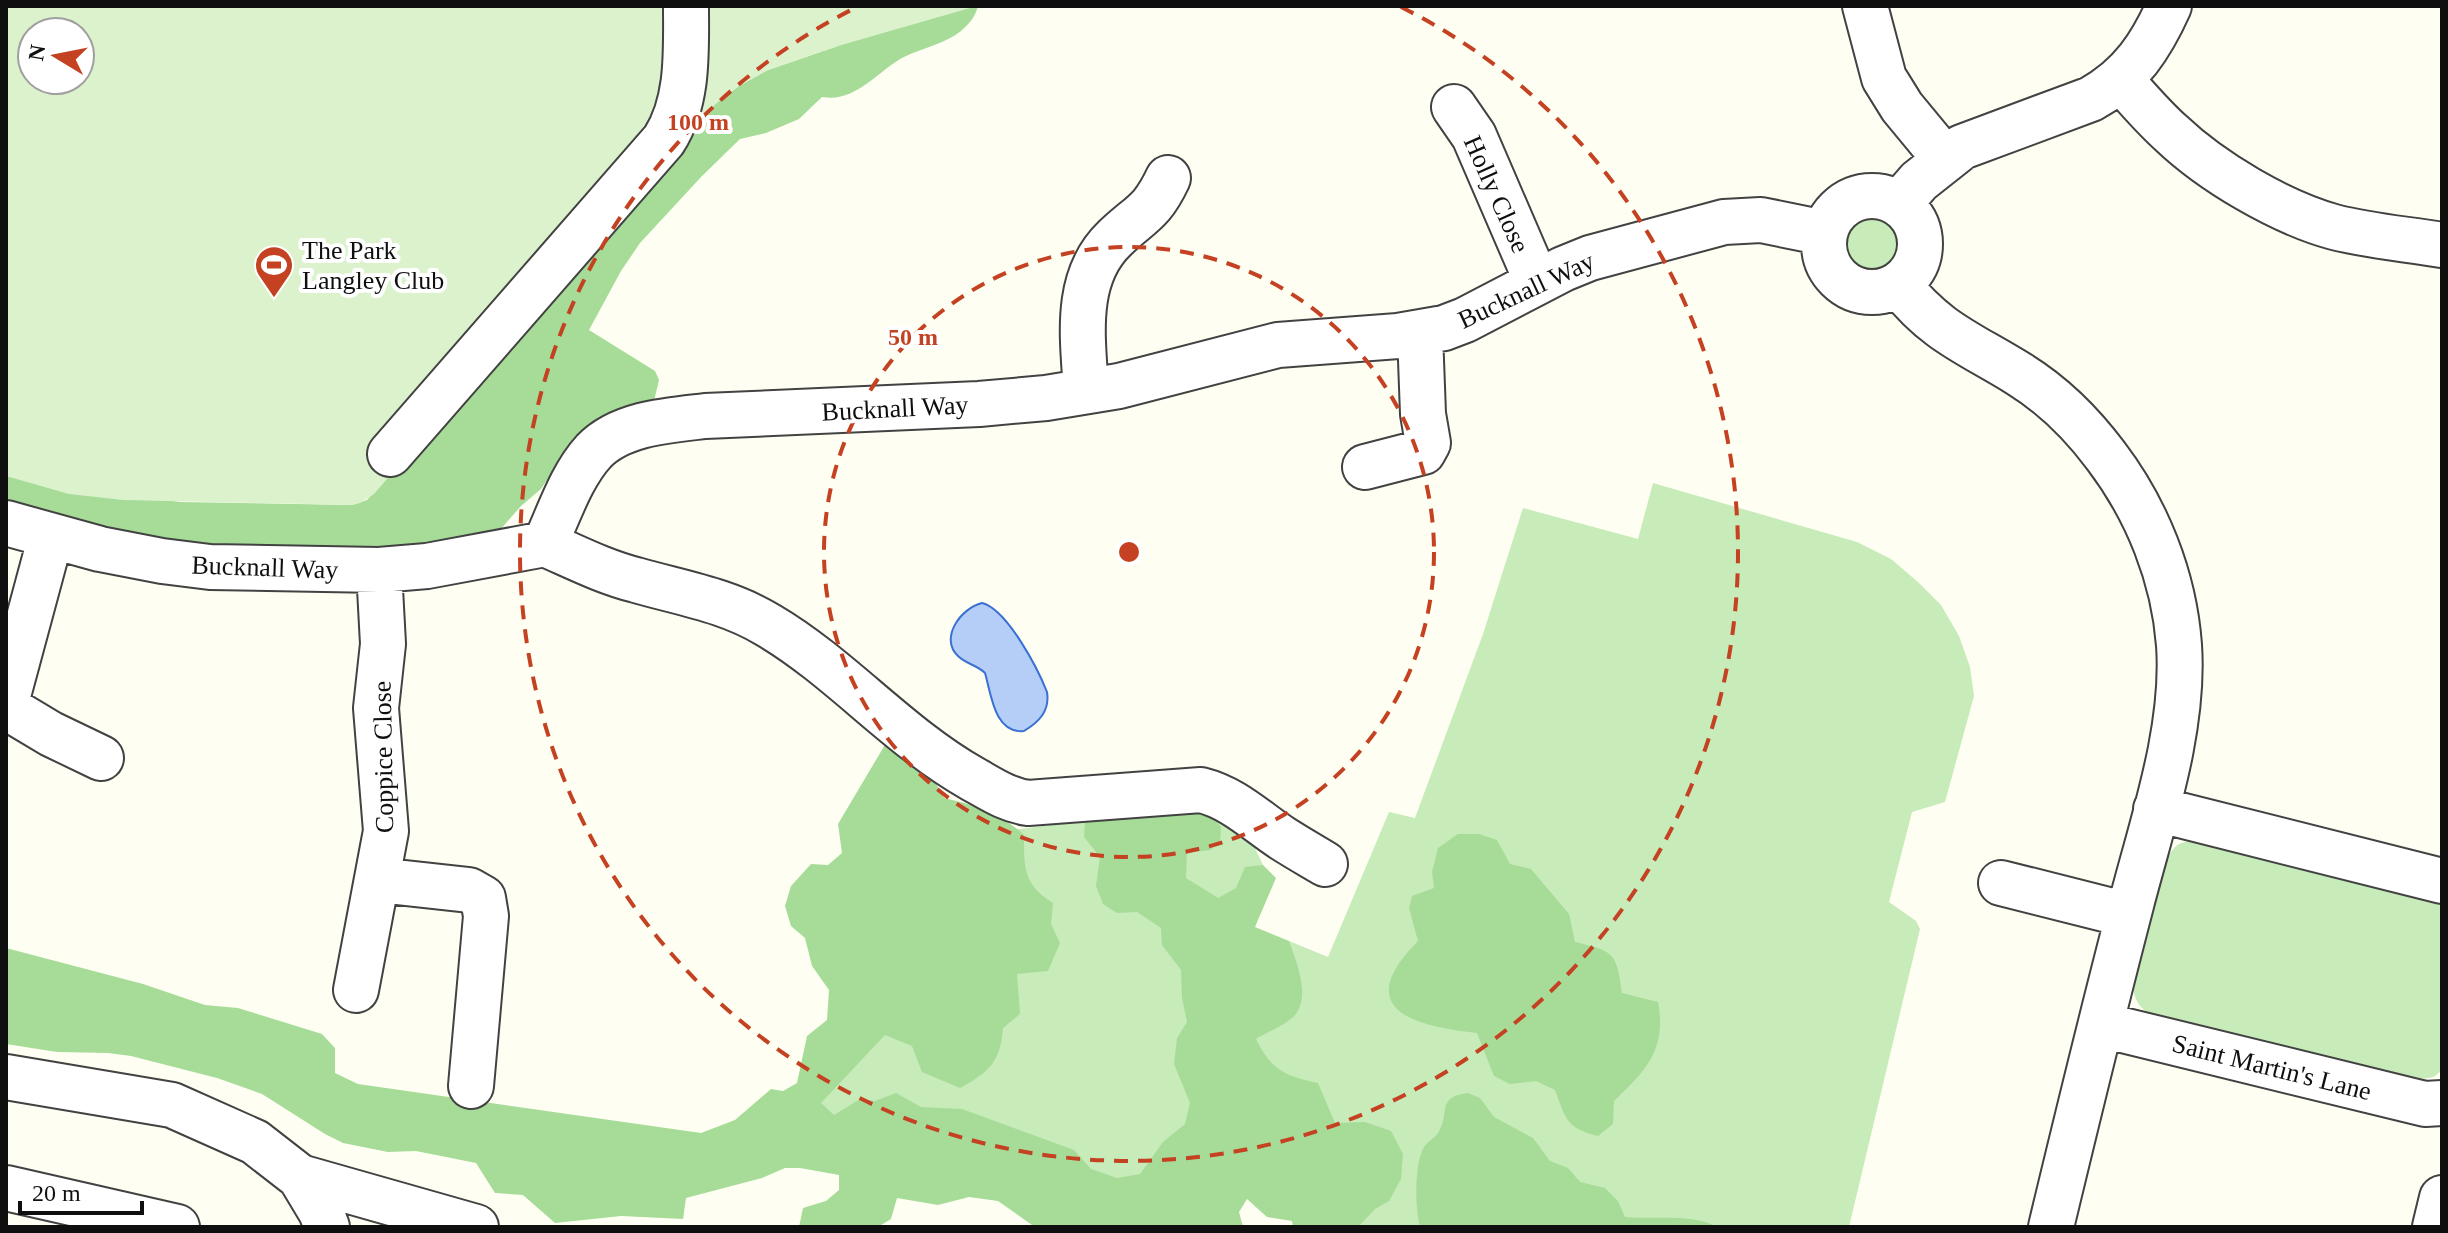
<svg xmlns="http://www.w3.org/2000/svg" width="2448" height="1233" font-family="Georgia,serif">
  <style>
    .green { fill: #c7ebb9 }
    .forest { fill: #a6dc98 }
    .pitch { fill: #dbf2cc; fill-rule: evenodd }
    .water { fill: #b5cef8; stroke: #3970d1; stroke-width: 2 }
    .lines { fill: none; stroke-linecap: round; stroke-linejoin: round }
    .minor-casing { stroke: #424242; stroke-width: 48 }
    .minor { stroke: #fff; stroke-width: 44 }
    .ring { fill: none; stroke: #c44222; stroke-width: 4; stroke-dasharray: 14 10 }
    .labels { text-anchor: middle; stroke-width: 8; stroke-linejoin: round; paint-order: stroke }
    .street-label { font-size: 26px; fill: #0f0f0f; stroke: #fff }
    .poi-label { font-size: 26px; fill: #0f0f0f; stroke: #fff; text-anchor: start }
    .centre { fill: #c44222; stroke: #fff; stroke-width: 4 }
    .ring-label { font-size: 24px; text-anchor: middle; font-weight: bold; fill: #c44222; stroke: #fff; stroke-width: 8; stroke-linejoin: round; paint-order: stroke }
  </style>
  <rect width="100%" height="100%" fill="#fefff2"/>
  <path class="green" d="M1839 244a32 32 0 1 1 64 0a32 32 0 1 1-64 0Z
    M 1653,483 L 1857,542 L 1891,559 L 1919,583 L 1941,605 L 1959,636 L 1970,667 L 1974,696 L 1945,802 L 1912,812 L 1889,902 L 1916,921 L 1920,929 L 1849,1227 L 1344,1227 L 1335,1168 L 1157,1189 L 809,1135 L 800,1096 L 1004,831 L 1086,820 L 1213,817 L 1250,838 L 1263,865 L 1239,936 L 1289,941 L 1328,957 L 1389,812 L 1415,818 L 1483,634 L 1523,508 L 1638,539 Z
    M 2200,840 L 2442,900 L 2442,1070 L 2434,1077 L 2410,1081 L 2156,1018 C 2140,1009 2133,1001 2133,981 C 2140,954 2158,861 2176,846 C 2183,841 2192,841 2200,840 Z"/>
  <path class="forest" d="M 890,6 L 978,6 C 975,17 970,23 961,31 C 945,44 922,48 904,57 C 877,71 856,103 822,97 L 799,119 L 766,133 L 740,139 L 702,176 L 640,243 L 621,271 L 589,330 L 655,371 L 659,380 L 654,401 L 584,430 L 573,440 L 541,489 L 521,506 L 499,531 L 391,551 L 209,546 L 133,537 L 6,503 L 6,476 L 180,502 L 352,505 L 367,500 L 712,106 L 747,80 L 768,70 L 838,46 Z
    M 889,738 C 911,756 932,772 944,798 C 974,805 1001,813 1024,835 C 1024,868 1023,884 1053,903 L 1051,924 L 1060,943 L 1048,971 L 1017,974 L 1020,1014 L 1003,1028 C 1001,1062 988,1073 960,1088 L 922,1072 L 912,1046 L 885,1035 L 821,1103 L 834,1115 L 860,1099 L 875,1101 L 896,1093 L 921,1107 L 962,1109 L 1074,1150 L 1091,1169 L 1117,1178 L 1140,1174 L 1163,1142 L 1185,1124 L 1190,1103 L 1174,1064 L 1177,1038 L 1187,1022 L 1182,998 L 1181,970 L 1162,945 L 1161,928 L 1137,912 L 1117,913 L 1103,904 L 1096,886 L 1100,857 L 1084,837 L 1085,820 L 1195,813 L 1213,817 L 1221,827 L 1220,842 L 1210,850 L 1187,853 L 1186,878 L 1218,898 L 1236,888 L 1245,867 L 1263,865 L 1276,878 L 1255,927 L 1289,941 C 1296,961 1311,996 1295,1015 C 1286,1025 1267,1032 1256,1039 C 1271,1070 1286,1077 1318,1083 L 1335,1123 L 1365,1122 L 1391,1131 L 1403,1154 L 1401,1179 L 1389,1201 L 1375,1209 L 1358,1227 L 1293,1227 L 1292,1221 L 1267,1217 L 1247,1199 L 1239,1212 L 1243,1227 L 1035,1227 L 998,1201 L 969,1197 L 938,1205 L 897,1198 L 891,1219 L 878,1227 L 799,1227 L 803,1208 L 826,1201 L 839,1190 L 839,1175 L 800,1168 L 785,1168 L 762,1178 L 686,1198 L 683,1219 L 621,1216 L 555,1223 L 523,1195 L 495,1193 L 476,1163 L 416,1151 L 388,1152 L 343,1143 L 325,1134 L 262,1094 L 217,1078 L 131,1056 L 108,1053 L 57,1052 L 6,1044 L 6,948 L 143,984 L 205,1005 L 238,1008 L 322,1034 L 335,1048 L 335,1073 L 358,1084 L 701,1133 L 735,1120 L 771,1089 L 783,1091 L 797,1083 L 807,1036 L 827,1020 L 829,990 L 812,966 L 805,938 L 791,926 L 785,906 L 791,886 L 811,864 L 828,865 L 842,853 L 838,824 Z
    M 1458,834 L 1479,834 L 1497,840 L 1510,864 L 1531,869 L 1569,914 L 1575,942 C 1614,951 1617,953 1622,993 L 1658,1002 C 1667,1050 1646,1070 1614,1101 L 1613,1124 L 1598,1136 C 1566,1128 1566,1119 1555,1090 L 1536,1081 L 1510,1084 L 1494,1076 L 1477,1033 C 1414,1026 1350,1010 1418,941 L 1409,908 L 1412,896 L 1434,888 L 1432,872 L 1438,848 Z
    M 1468,1093 L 1480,1098 L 1494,1117 L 1533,1138 L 1550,1161 L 1568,1168 L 1580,1182 L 1605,1188 L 1618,1201 L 1625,1217 C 1656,1220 1690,1213 1718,1227 L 1420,1227 C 1415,1207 1414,1165 1424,1147 C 1428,1141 1435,1138 1438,1133 C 1451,1113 1435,1097 1468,1093 Z"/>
  <path class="pitch" d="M 6,6 L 977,6 L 838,46 L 768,70 L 729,92 L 696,122 L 374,494 L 360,503 L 352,505 L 123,500 L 69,494 L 6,476 ZM 32,32 L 80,32 L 80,80 L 32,80 Z"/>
  <path class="water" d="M 982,603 C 1007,609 1038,669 1047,692 C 1050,711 1039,722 1024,731 C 994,734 991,693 985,673 C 977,665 966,664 958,656 C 939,638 961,608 982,603 Z"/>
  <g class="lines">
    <defs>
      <path id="minor" d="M 1865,6 L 1884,78 L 1902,107 L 1945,159
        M 2121,80 C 2137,98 2153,117 2171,133 C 2212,172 2280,212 2334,227 C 2369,236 2406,239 2442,245
        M 1454,107 L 1474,136 L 1537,282
        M1824 244a48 48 0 1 1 96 0a48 48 0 1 1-96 0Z
        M 1899,204 L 1919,181 L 1962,147 L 2091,99 C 2131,77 2151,46 2169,6
        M 1899,285 C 1937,333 1969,343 2019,374 C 2053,395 2082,424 2106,456 C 2147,510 2174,577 2179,645 C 2185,730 2152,823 2131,905 C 2103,1012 2077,1119 2051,1227
        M 1086,391 C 1083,339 1073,278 1115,238 C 1141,213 1151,214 1168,178
        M 390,454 L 664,140 C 689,101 686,51 686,6
        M 1365,467 L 1423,452 L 1428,443 L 1423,414 L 1420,333
        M 6,523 L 100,549 L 162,561 L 210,567 L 379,570 L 427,566 L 545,544
        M 545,544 C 559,514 571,476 594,451 C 621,423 670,420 705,416 L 979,404 L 1046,398 L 1119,386 L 1278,345 L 1398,336 L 1444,328 L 1465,320 L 1563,269 L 1590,258 L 1724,222 L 1761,220 L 1825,233
        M 545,544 C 575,557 604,572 636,580 C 681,593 727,600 768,625 C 841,668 897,736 973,779 C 991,789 1007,800 1028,803 L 1201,790 C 1233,798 1255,820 1282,838 C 1296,847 1310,855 1325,864
        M 6,703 L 51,536
        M 6,707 L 51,734 L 101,758
        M 2156,809 L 2442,881
        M 378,880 L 469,890 L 483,898 L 486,916 L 471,1086
        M 2001,883 L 2128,915
        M 356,990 L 386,831 L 376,708 L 383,644 L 379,570
        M 2102,1025 L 2425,1104 L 2442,1103
        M 6,1077 L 172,1105 L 255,1142 L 300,1177 L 476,1227
        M 300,1177 L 321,1212 L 327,1227
        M 6,1188 L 177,1227
        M 2435,1227 L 2442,1198"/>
    </defs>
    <use href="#minor" class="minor-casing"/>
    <use href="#minor" class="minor"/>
  </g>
  <g class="ring">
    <circle cx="1129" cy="552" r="305"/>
    <path d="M1401 7A609 609 0 1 1 857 7"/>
  </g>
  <defs>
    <symbol id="stadium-pin" viewBox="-11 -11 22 30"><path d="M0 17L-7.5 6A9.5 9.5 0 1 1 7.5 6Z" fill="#c44222" stroke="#fff"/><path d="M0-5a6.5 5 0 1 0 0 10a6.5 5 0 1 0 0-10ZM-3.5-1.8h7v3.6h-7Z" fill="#fff"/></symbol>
  </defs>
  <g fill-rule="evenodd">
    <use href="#stadium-pin" x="252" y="243" width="44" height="60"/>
  </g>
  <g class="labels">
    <g class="street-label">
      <text transform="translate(1497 194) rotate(66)" y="9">Holly Close</text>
      <text transform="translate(1526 290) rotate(-25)" y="9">Bucknall Way</text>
      <text transform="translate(895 408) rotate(-3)" y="9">Bucknall Way</text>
      <text transform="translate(265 567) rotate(2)" y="9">Bucknall Way</text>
      <text transform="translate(383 757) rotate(-91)" y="9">Coppice Close</text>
      <text transform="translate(2272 1067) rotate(14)" y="9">Saint Martin's Lane</text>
    </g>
    <g class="poi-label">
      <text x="302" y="259">The Park<tspan x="302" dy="30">Langley Club</tspan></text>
    </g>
  </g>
  <circle cx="1129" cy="552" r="12" class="centre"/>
  <g class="ring-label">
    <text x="698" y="130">100 m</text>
    <text x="913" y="345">50 m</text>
  </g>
  <rect width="2448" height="1233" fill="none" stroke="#0f0f0f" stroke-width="16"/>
  <g transform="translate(56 56) rotate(280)"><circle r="38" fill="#ffffff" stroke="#9f9f9f" stroke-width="2"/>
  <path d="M0-6L14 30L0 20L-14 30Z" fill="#c44222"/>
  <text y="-12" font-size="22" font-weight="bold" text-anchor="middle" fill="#0f0f0f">N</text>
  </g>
  <path d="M20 1201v12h122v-12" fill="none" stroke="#0f0f0f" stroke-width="4"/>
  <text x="32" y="1201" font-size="24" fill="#0f0f0f" stroke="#ffffff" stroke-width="6" paint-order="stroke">20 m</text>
</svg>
